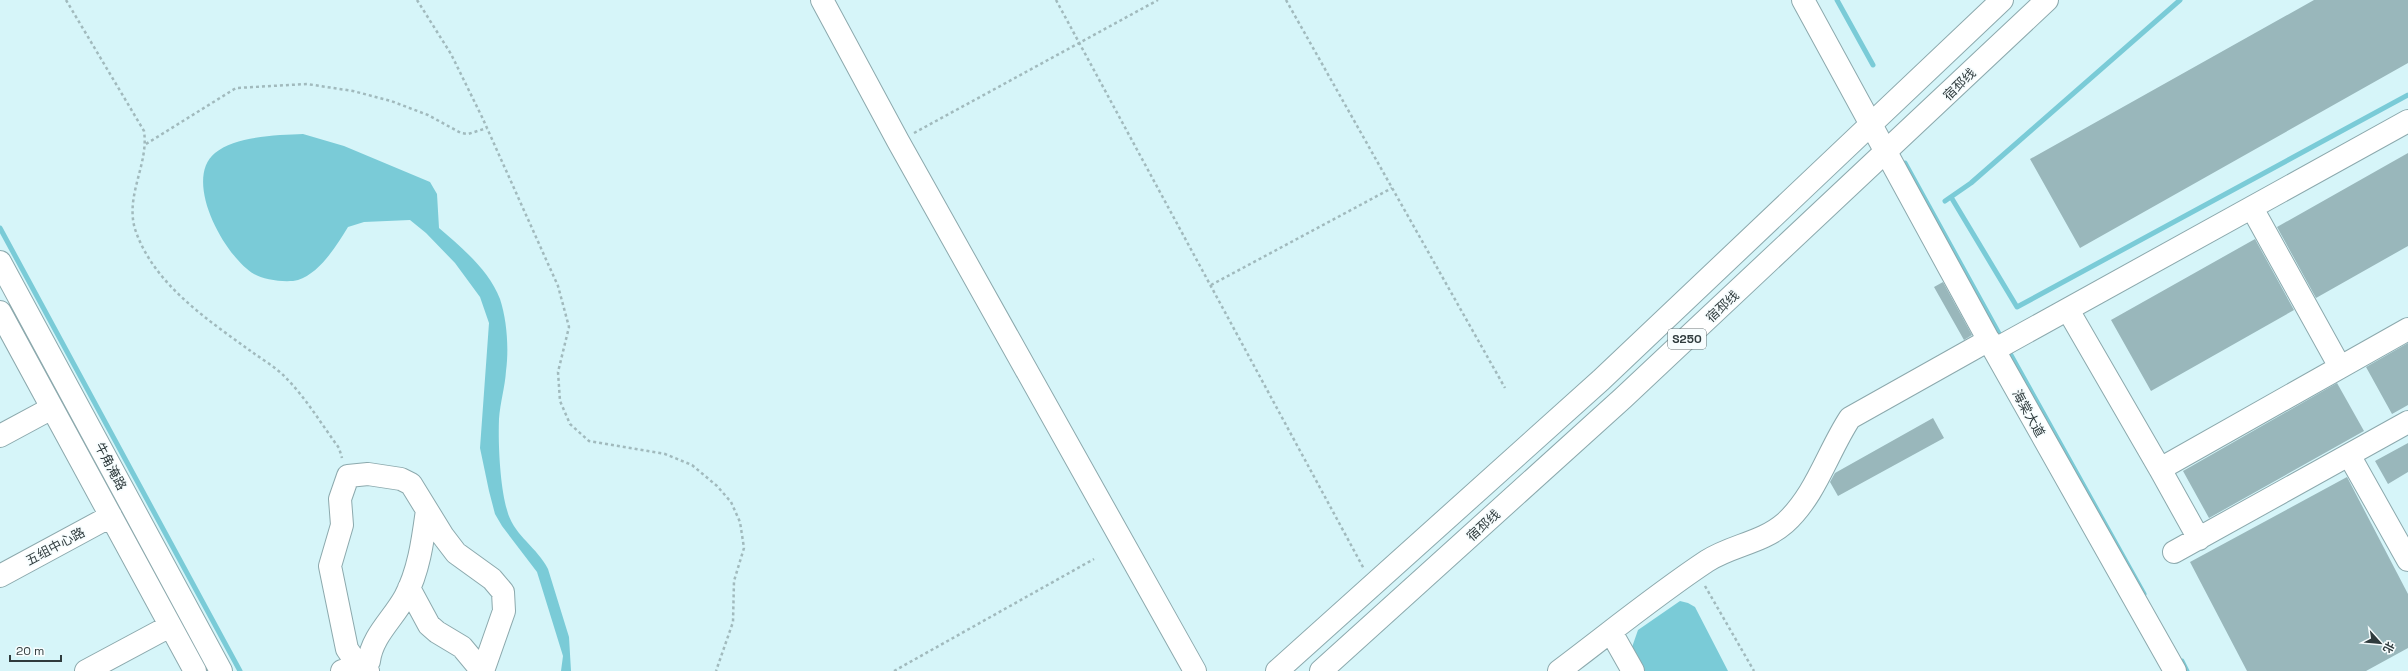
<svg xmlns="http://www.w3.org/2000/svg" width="2408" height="671" font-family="'Space Grotesk','Noto Sans SC',sans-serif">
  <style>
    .water { fill: #7acbd7 }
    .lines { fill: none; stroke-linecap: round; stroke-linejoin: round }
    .stream { stroke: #7acbd7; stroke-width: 5 }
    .building { fill: #99b7bb }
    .minor-casing { stroke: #8ca9ad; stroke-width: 24 }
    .major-casing { stroke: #8ca9ad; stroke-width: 24 }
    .path { stroke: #a1babd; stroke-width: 2.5; stroke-dasharray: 3 3; stroke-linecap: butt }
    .minor { stroke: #fff; stroke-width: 22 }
    .major { stroke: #fff; stroke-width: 22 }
    .labels { text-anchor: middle; stroke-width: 3.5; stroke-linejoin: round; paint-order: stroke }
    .shield { fill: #f7fdfe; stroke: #6b7577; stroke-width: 1 }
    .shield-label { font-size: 12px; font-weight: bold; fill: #2f3b3d }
    .street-label { font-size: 13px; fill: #2f3b3d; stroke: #f7fdfe }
  </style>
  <rect width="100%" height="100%" fill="#d6f5f9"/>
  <path class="water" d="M 303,134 L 344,146 L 430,182 L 437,194 L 439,228 C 461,247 489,270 500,299 C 507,320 509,349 506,371 C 505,387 500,403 499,419 C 498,444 500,486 507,510 C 513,535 537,547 548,569 L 569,637 L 571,671 L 561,671 L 563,656 L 537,572 L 502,526 L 495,514 L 489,491 L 480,448 L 489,323 L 480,297 L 455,263 L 426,233 L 410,220 L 364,222 L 348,227 C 337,245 320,273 298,280 C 287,283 264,280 254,274 C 225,257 182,180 215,153 C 235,136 278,135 303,134 Z
    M 1680,601 L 1688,603 L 1695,607 L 1728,671 L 1644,671 L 1631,650 L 1638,630 Z"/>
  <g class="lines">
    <path class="stream" d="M 1837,0 L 1873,65
      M 1905,163 L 2002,339
      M 1951,197 L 2017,307 L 2408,95
      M 1945,201 L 1971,183 L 2180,0
      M 0,228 L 240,671
      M 2007,348 L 2144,594
      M 2182,661 L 2187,671"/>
  </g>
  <path class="building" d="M 2314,0 L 2408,0 L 2408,63 L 2080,248 L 2030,159 Z
    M 2408,153 L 2408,246 L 2316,298 L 2277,227 Z
    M 2255,239 L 2294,310 L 2151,391 L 2111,320 Z
    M 1943,282 L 1972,335 L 1964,340 L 1934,287 Z
    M 2408,343 L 2408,405 L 2392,414 L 2366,367 Z
    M 2337,383 L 2364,431 L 2209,518 L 2183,471 Z
    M 1933,418 L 1944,438 L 1838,496 L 1830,482 L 1835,473 Z
    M 2408,443 L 2408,472 L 2388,484 L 2375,461 Z
    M 2347,477 L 2408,594 L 2408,648 L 2366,671 L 2247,671 L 2190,562 Z"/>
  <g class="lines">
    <defs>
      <path id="minor" d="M 822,0 L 898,141 L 1195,671
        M 1803,0 L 1994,350 L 2175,671
        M 2252,208 L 2340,367
        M 0,262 L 221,671
        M 2068,310 L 2160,469
        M 0,312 L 195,671
        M 1994,350 L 2408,121
        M 0,436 L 52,408
        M 2349,455 L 2408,560
        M 2199,539 L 2160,469 L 2408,329
        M 2174,552 L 2408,422
        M 0,576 L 111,516
        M 409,588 L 429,625 L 437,632 L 462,647 L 482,671
        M 1611,632 L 1633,671
        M 86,671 L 170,626
        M 342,671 L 369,661 C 372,636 393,619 405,597 C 419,571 423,539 427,510
        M 368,671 L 358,665 L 347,649 L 330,566 L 342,525 L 340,499 L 348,476 L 368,474 L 401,479 L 411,484 L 443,536 L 456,553 L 492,579 L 503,592 L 504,611 L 483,671
        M 1559,671 C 1607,635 1657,594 1707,561 C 1732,545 1762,543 1785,523 C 1816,495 1828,451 1850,418 L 1989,340"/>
      <path id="major" d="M 1277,671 L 1601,380 L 2002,0
        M 1321,671 L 1623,398 L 2047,0"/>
    </defs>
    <use href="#minor" class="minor-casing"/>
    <use href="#major" class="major-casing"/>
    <path class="path" d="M 66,0 L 144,131 C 149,164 125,195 135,229 C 153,284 208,320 252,352 C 263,360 277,368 286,378 C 306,398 322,425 339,448 L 342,458
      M 417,0 L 451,54 L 482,117 L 558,286 L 569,327 L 558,372 L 560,401 L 570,424 L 589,441 L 665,454 L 692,465 L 717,486 L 731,502 L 740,522 L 744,548 L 734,581 L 733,622 L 716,671
      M 1056,0 L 1364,569
      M 1286,0 L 1505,388
      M 914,133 L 1158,0
      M 146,144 L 236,88 L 307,84 L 353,91 L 391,101 L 428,115 L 461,133 L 468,134 L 487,128
      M 1211,285 L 1392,188
      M 1705,586 L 1754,671
      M 894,671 L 1094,559"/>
    <use href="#minor" class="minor"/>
    <use href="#major" class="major"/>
  </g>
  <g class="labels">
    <rect class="shield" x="1668" y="329" width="38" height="20" rx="3"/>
    <g class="shield-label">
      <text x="1687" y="343">S250</text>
    </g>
    <g class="street-label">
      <text transform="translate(1959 84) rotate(-44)" y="5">宿邳线</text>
      <text transform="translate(1722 306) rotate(-43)" y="5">宿邳线</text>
      <text transform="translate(2029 413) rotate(61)" y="5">海棠大道</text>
      <text transform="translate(111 466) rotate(62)" y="5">牛角淹路</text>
      <text transform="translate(1483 525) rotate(-42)" y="5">宿邳线</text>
      <text transform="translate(55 546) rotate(-28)" y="5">五组中心路</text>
    </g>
  </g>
  <g transform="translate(2380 643) rotate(117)" stroke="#f7fdfe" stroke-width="3" paint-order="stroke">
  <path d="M0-3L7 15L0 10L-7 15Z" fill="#2f3b3d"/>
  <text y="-6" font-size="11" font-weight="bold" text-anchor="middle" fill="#2f3b3d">北</text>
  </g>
  <path d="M10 655v6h51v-6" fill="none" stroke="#2f3b3d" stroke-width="2"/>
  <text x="16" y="655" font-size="12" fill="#2f3b3d" stroke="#f7fdfe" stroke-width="3" paint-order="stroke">20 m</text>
</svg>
